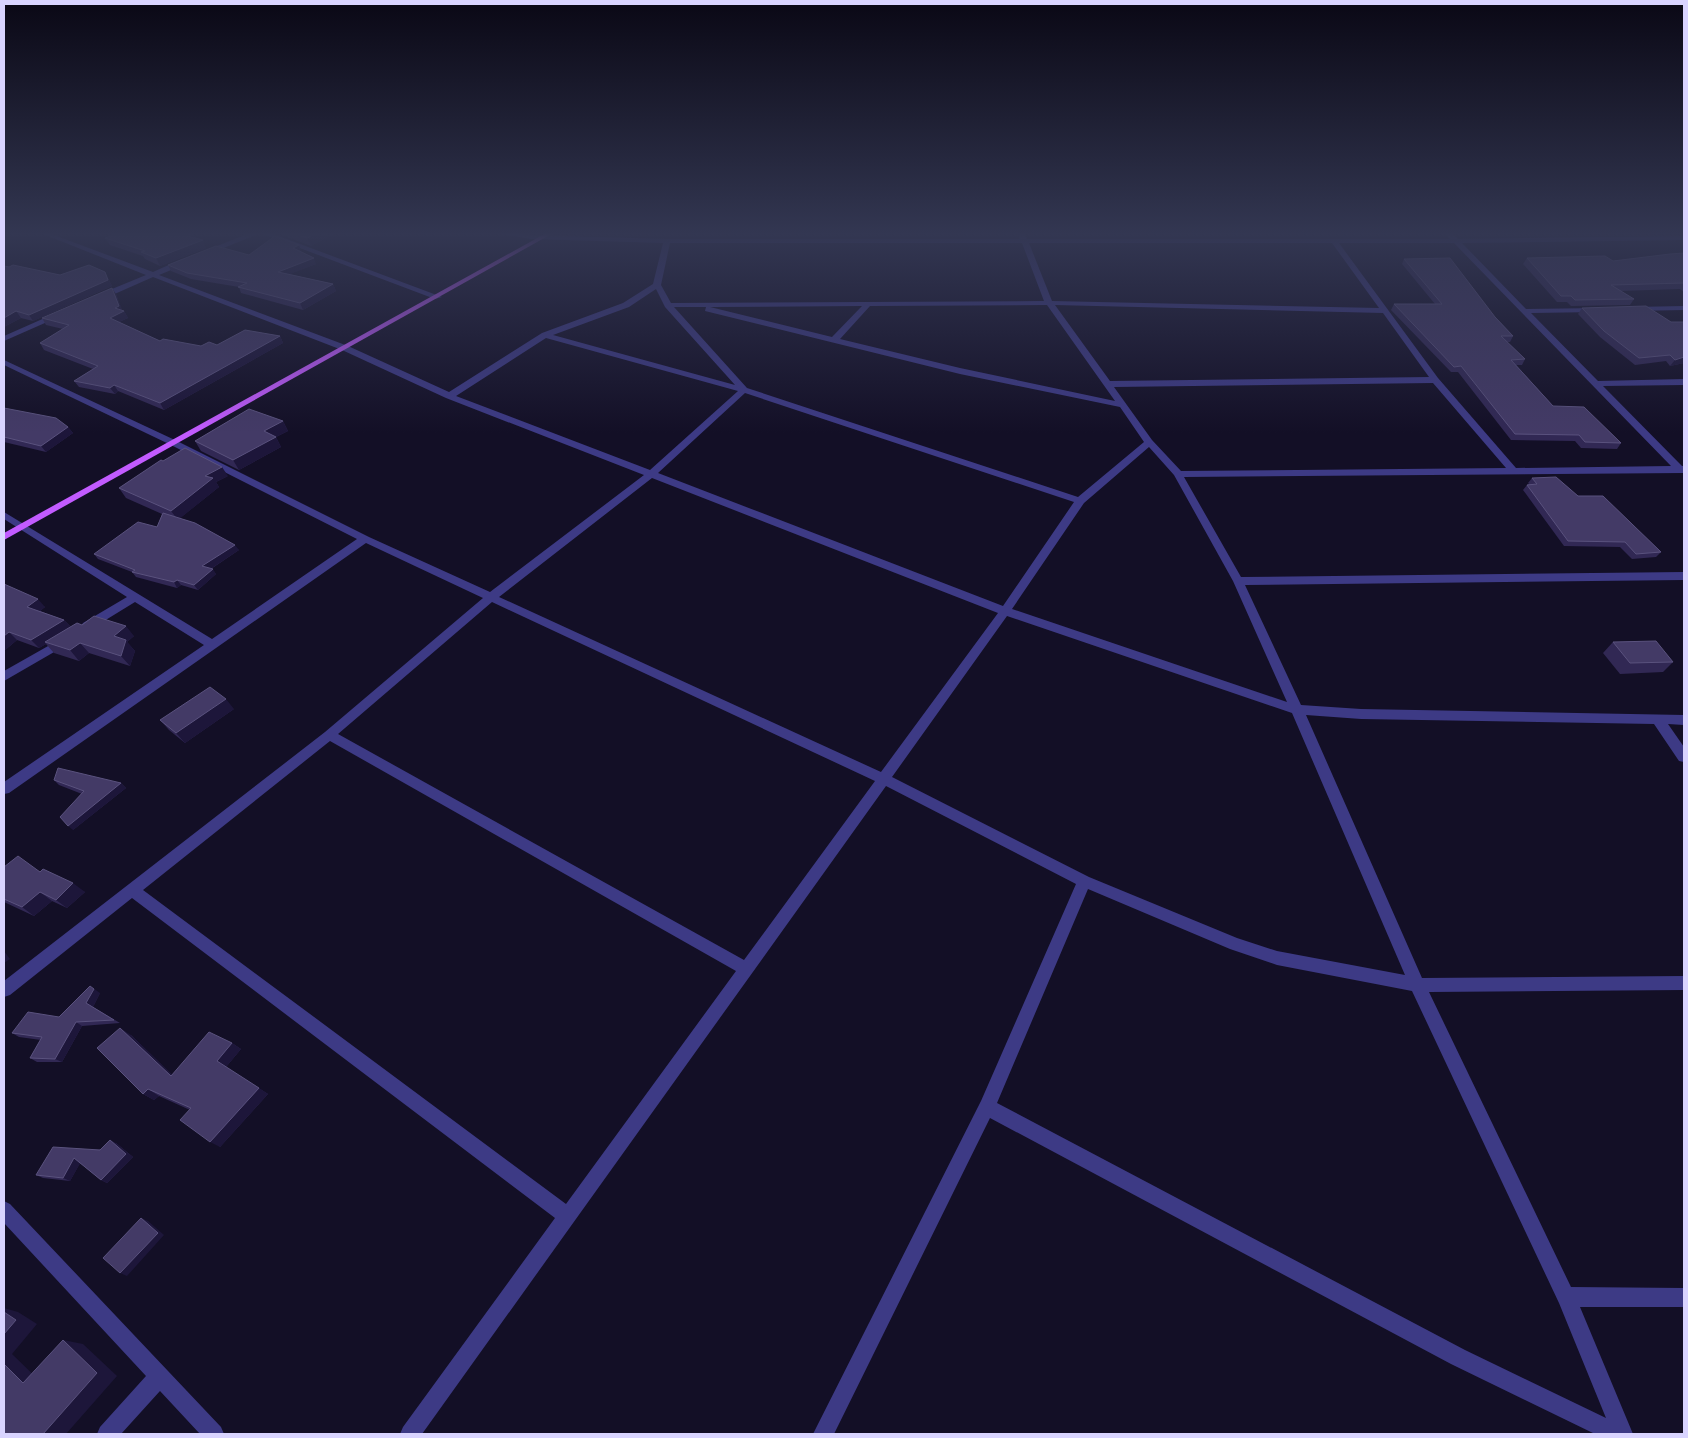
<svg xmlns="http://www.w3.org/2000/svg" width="1688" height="1438" font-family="'PT Sans',sans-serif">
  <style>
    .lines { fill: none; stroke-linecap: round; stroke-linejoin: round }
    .minor { fill: #3d3a85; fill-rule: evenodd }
    .major { fill: #c25bff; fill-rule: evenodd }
    .wall { fill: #312854 }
    .shaded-wall { fill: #1d163a }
    .building { fill: #433a66; stroke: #5a527e }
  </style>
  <rect width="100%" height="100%" fill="#130f26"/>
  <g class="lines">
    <path class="minor" d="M 38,232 L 46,232 L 153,272 L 182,259 L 188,259 L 188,263 L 159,275 L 348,346 L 449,392 L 542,333 L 623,303 L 653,284 L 663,243 L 531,239 L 502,234 L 499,232 L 531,235 L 667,239 L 1020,239 L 1018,232 L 1024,232 L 1027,239 L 1450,239 L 1444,232 L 1450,232 L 1458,239 L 1684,236 L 1684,240 L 1462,243 L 1526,309 L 1600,308 L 1601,310 L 1597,312 L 1531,313 L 1598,381 L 1684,379 L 1684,385 L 1603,386 L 1682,466 L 1684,466 L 1684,473 L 1184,477 L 1241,577 L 1684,572 L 1684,580 L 1245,585 L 1301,705 L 1361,709 L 1684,715 L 1684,725 L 1668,724 L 1684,747 L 1684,762 L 1679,761 L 1654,724 L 1361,719 L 1306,715 L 1422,978 L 1684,976 L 1684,990 L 1429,992 L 1571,1287 L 1684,1288 L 1684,1307 L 1580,1307 L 1633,1434 L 1595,1434 L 1451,1364 L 990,1118 L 834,1434 L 813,1434 L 981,1101 L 1076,884 L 886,786 L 422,1434 L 400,1434 L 403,1427 L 555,1218 L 132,898 L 10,995 L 4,997 L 4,981 L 325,732 L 483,598 L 366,543 L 9,793 L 4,794 L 4,782 L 204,645 L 135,602 L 91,629 L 83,629 L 81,626 L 83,623 L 127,597 L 4,519 L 4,512 L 212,639 L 357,539 L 171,445 L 4,365 L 4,360 L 177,441 L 369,537 L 490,592 L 644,475 L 446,398 L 342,350 L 153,277 L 101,300 L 95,300 L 95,296 L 146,275 ZM 670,243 L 1022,243 L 1044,301 L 671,303 L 661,285 ZM 1029,243 L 1332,243 L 1379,308 L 1052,301 ZM 1339,243 L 1454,243 L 1671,466 L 1516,468 L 1438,378 ZM 656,289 L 665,307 L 735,385 L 553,335 L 629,307 ZM 1047,305 L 1115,401 L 960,368 L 840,339 L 870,306 ZM 1055,305 L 1383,313 L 1429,377 L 1110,381 ZM 862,306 L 832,337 L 710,307 ZM 674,307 L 706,307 L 705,311 L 960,374 L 1120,407 L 1144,442 L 1078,497 L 747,388 ZM 546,338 L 738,391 L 650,470 L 456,396 ZM 1433,383 L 1506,468 L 1181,471 L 1152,440 L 1114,387 ZM 745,393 L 1074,502 L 1003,606 L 658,473 ZM 1149,447 L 1174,475 L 1233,581 L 1287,702 L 1012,609 L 1084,503 ZM 652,478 L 998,613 L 881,772 L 499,597 ZM 492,602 L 875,781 L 744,960 L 338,734 ZM 1007,616 L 1292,713 L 1405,975 L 1277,951 L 1237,938 L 1089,877 L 892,777 ZM 330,741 L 736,971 L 566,1204 L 143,890 ZM 1088,889 L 1230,949 L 1277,965 L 1412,991 L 1559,1303 L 1606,1418 L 1465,1350 L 997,1103 Z
      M 252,232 L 268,232 L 442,297 L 435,299 L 260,233 L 209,254 L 202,252 Z
      M 1684,306 L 1684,310 L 1632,311 L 1628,309 L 1632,307 Z
      M 56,313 L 63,315 L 4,341 L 4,336 Z
      M 64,637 L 68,638 L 70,641 L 68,644 L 4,681 L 4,671 Z
      M 4,1201 L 10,1204 L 221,1427 L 224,1434 L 200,1434 L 160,1391 L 121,1434 L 97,1434 L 100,1427 L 146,1376 L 4,1223 Z"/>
    <path class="major" d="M 548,232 L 555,232 L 4,540 L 4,533 Z"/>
  </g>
  <path class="wall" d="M 283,232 L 337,232 L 311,246 L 285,236 Z
    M 105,238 L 196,239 L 206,248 L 160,266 L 145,259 L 143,256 L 110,245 Z
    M 300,251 L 316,264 L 289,274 L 333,284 L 336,291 L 303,310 L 241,293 L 239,287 L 191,279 L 171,271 L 168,265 L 249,255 L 301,251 Z
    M 1684,253 L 1684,292 L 1680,289 L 1620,291 L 1634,299 L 1630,305 L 1571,306 L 1567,302 L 1557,302 L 1523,264 L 1527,258 L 1613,261 Z
    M 1404,259 L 1495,317 L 1513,336 L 1510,342 L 1506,342 L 1525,359 L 1522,365 L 1516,365 L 1553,406 L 1621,443 L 1617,449 L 1581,448 L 1575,441 L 1511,440 L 1458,372 L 1451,372 L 1391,310 L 1394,304 L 1435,304 L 1402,264 Z
    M 4,266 L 9,267 L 60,275 L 105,272 L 112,286 L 33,321 L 21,318 L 4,327 Z
    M 116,294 L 122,311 L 124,311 L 128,318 L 119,322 L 160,341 L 201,346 L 217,345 L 280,336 L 283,343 L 164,410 L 118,391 L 115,394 L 79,387 L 74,381 L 93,369 L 44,350 L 40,343 L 63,329 L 46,325 L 42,318 Z
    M 1582,308 L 1671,322 L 1684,322 L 1684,363 L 1670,366 L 1666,361 L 1635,365 L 1600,337 L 1578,314 Z
    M 4,408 L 68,427 L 73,433 L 46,452 L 4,442 Z
    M 283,421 L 288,431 L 276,437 L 281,447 L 239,470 L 201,451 L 195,441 Z
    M 228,476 L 216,482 L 219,487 L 180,518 L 239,550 L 211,569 L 216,574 L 198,590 L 181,585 L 177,588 L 136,577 L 132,572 L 98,559 L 94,554 L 157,527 L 162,514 L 126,498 L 119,488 Z
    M 1532,478 L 1578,496 L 1661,552 L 1656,557 L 1632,559 L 1620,547 L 1564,546 L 1523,490 L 1527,485 L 1529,484 L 1528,483 Z
    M 4,584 L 45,607 L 40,611 L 64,620 L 71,627 L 82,625 L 134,636 L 127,642 L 135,651 L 130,666 L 89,653 L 79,661 L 54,653 L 46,644 L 39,648 L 17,640 L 4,651 Z
    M 1613,642 L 1673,662 L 1663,672 L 1620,674 L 1603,653 Z
    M 234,709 L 185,743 L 169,730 L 160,720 Z
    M 54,780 L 121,783 L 126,788 L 73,830 L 82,794 L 59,785 Z
    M 4,867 L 40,872 L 85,892 L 67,908 L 52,901 L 34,916 L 4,902 Z
    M 100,993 L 93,1007 L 120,1023 L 82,1026 L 62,1062 L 37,1062 L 30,1058 L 41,1040 L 19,1037 L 12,1033 L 59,1017 Z
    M 131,1035 L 172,1075 L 232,1043 L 241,1049 L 226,1067 L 268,1094 L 220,1147 L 190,1110 L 159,1096 L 154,1100 L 143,1094 Z
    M 116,1143 L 133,1157 L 107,1183 L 101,1180 L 80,1163 L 70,1181 L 43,1178 L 36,1175 Z"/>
  <path class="shaded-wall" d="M 320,232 L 337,232 L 311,246 L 307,238 Z
    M 193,233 L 197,240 L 187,236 Z
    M 203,240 L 206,248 L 160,266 L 156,258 Z
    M 299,245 L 301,251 L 296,254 L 293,248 Z
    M 314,258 L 316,264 L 280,278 L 278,272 Z
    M 105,272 L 112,286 L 33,321 L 29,315 Z
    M 333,284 L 336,291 L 303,310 L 300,303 Z
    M 112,288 L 116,294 L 123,312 L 124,311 L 128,318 L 114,324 L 110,318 L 115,308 Z
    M 16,311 L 21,318 L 4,327 L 4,318 Z
    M 280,336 L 283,343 L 164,410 L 160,403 Z
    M 1684,357 L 1684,363 L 1670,366 L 1675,360 Z
    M 114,385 L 118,391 L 115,394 L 110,388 Z
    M 283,421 L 288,431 L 276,437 L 281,447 L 239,470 L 233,460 L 264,431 Z
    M 68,427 L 73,433 L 46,452 L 41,446 Z
    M 222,467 L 228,476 L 216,482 L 219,487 L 178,520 L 171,511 L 205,476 Z
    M 235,545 L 239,550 L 206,572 L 202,566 Z
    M 213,569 L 216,574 L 198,590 L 194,585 Z
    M 177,580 L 181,585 L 177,588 L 174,582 Z
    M 38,599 L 45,607 L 35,615 L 27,607 Z
    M 64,620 L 72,628 L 45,642 L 46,644 L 39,648 L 31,640 Z
    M 126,626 L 134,636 L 127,642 L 135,651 L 130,666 L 121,656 L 114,636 Z
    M 9,632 L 17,640 L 4,651 L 4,636 Z
    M 80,643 L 89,653 L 79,661 L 70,650 Z
    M 226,699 L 234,709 L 185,743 L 176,733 Z
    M 121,783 L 126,788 L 73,830 L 68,826 Z
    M 73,883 L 85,892 L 67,908 L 56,900 Z
    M 40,892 L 52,901 L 34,916 L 22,907 Z
    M 4,951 L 10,959 L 4,963 Z
    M 90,986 L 100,993 L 93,1007 L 86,1003 Z
    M 76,1022 L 82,1026 L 62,1062 L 55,1059 Z
    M 120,1028 L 131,1035 L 181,1083 L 171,1076 Z
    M 232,1043 L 241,1049 L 226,1067 L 217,1061 Z
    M 259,1088 L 268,1094 L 220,1147 L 210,1142 Z
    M 148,1089 L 159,1096 L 154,1100 L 143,1094 Z
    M 110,1140 L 116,1143 L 133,1157 L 107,1183 L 101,1180 Z
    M 74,1158 L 81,1162 L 70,1181 L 63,1178 Z
    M 141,1218 L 148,1221 L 164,1235 L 127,1276 L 120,1273 Z
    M 4,1308 L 18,1312 L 37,1324 L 12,1354 L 45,1386 L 23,1383 L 4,1364 Z
    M 63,1340 L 83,1344 L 117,1376 L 66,1434 L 43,1434 Z"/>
  <path class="building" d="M 121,232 L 190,232 L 193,233 L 187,236 L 203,240 L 156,258 L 141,252 L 145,251 L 105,238 Z
    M 290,232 L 320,232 L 307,238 Z
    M 275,236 L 299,245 L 293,248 L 314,258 L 278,272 L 333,284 L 300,303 L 238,287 L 247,283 L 187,273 L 168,265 L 216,246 L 249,255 Z
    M 1684,253 L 1684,283 L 1611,285 L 1634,299 L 1575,300 L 1571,296 L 1561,296 L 1527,258 L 1605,256 L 1613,261 L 1670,254 Z
    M 1450,258 L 1495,317 L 1513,336 L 1501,336 L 1525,359 L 1511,360 L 1553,406 L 1584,407 L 1621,443 L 1585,442 L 1579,435 L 1515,434 L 1461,366 L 1454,367 L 1394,304 L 1442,304 L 1404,259 Z
    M 13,265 L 60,275 L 89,265 L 105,272 L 108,280 L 29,315 L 16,311 L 4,318 L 4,266 L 9,267 Z
    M 112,288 L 119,306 L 115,308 L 124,311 L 110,318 L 160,341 L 163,339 L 201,346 L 209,342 L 217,345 L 245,330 L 280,336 L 160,403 L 114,385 L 110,388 L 74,381 L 98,366 L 40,343 L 69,325 L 42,318 Z
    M 1646,306 L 1671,322 L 1684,322 L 1684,357 L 1675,360 L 1670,355 L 1639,358 L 1604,331 L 1582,308 Z
    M 4,408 L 56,418 L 68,427 L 41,446 L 4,437 Z
    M 249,409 L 283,421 L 264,431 L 276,437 L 233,460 L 195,441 Z
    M 185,448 L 222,467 L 205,476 L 213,478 L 171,511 L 119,488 L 161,460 L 163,461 Z
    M 1556,477 L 1578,496 L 1603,496 L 1661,552 L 1636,554 L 1625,542 L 1568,541 L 1527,485 L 1537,484 L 1532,478 Z
    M 163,513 L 195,523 L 235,545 L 202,566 L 213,569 L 194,585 L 177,580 L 174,582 L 132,572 L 135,570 L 94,554 L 138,522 L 157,527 Z
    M 4,584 L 38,599 L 27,607 L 64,620 L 31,640 L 9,632 L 4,636 Z
    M 94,616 L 126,626 L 114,636 L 126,640 L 121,656 L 80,643 L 70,650 L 45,642 L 77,623 L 82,625 Z
    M 1656,641 L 1673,662 L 1630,663 L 1613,642 Z
    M 210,687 L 226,699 L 176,733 L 160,720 Z
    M 58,768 L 121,783 L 68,826 L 60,817 L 84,791 L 54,780 Z
    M 18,856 L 40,872 L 43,869 L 73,883 L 56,900 L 40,892 L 22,907 L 4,899 L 4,867 Z
    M 90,986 L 94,989 L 86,1003 L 114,1020 L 76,1022 L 55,1059 L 30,1058 L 42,1037 L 12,1033 L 28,1012 L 59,1017 Z
    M 120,1028 L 171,1076 L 209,1032 L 232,1043 L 217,1061 L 259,1088 L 210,1142 L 180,1120 L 191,1108 L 148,1089 L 143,1094 L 97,1048 Z
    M 110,1140 L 126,1154 L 101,1180 L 74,1158 L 63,1178 L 36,1175 L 53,1147 L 100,1150 Z
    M 141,1218 L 158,1233 L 120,1273 L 103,1258 Z
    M 4,1312 L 16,1320 L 4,1334 Z
    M 63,1340 L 97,1373 L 43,1434 L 4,1434 L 4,1364 L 23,1383 Z"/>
  <linearGradient id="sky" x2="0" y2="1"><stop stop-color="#0a0815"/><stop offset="0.54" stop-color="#333752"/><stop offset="1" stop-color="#333752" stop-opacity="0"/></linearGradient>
  <rect width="1688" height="433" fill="url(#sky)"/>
  <rect width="1688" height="1438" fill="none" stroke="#d9d4ff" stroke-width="10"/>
</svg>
